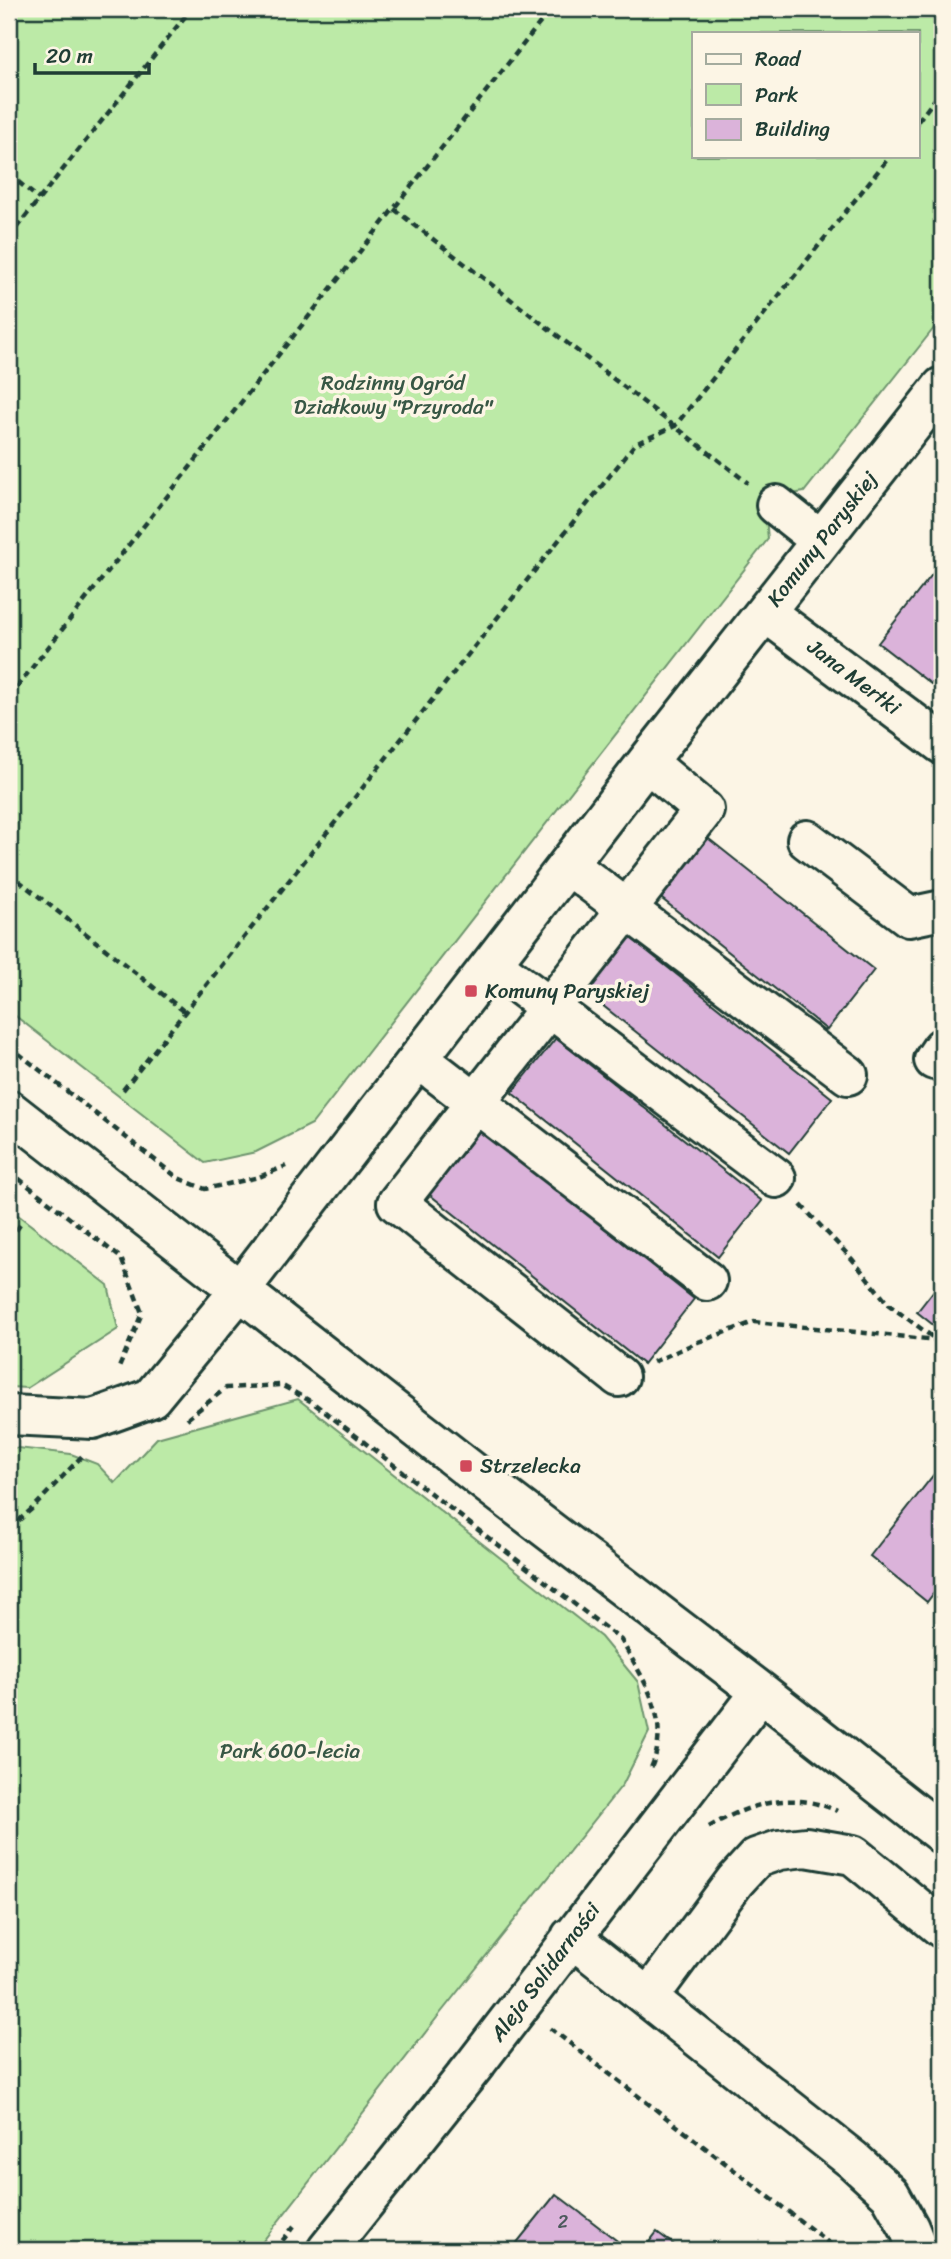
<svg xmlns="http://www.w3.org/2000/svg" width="951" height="2259" font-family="Sriracha,sans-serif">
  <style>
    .green { fill: #bceaa7; stroke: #6e946e; stroke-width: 2; fill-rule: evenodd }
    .building { fill: #dbb3da; stroke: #1f3d34; stroke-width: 2 }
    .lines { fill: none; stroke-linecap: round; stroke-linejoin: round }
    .minor-casing { stroke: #1f3d34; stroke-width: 44 }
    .path { stroke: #1f3d34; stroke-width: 4.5; stroke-dasharray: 7 5; stroke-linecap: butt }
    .minor { stroke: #fcf5e5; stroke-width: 38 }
    .poi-dot { fill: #d1495b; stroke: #fcf5e5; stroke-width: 2.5 }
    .labels { text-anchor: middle; stroke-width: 7; stroke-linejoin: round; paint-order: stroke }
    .number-label { font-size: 18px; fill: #4e5a5e }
    .park-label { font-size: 21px; fill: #375745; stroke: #fcf5e5 }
    .street-label { font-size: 21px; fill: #1f3d34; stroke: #fcf5e5 }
    .poi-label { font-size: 21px; fill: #1f3d34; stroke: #fcf5e5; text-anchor: start }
  </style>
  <rect width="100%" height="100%" fill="#fcf5e5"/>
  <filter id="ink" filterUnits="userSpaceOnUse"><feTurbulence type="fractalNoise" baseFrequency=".0143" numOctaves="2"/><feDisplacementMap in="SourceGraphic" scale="14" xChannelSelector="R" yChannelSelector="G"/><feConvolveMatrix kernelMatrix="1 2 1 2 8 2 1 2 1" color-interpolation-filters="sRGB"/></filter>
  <g filter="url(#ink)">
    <path class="green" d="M 9,9 L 942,9 L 942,318 L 804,492 L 785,495 L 766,518 L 768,539 L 312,1124 L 256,1152 L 205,1163 L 9,1011 ZM 694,33 L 918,33 L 918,156 L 694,156 Z
      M 9,1208 L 108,1285 L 118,1329 L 27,1388 L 9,1387 Z
      M 298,1399 L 601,1637 L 638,1682 L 649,1732 L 623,1784 L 439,2015 L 256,2250 L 9,2250 L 9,1447 L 71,1454 L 97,1464 L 115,1483 L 157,1438 Z"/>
    <path class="building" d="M 942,562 L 942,670 L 931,684 L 878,643 Z
      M 704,835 L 874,970 L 827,1030 L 657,895 Z
      M 622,931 L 832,1098 L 789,1153 L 578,986 Z
      M 556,1038 L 762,1201 L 718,1257 L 512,1093 Z
      M 476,1126 L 694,1299 L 643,1364 L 425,1191 Z
      M 942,1280 L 942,1332 L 917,1312 Z
      M 942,1464 L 942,1582 L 927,1602 L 870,1556 Z
      M 556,2194 L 629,2250 L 511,2250 Z
      M 657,2232 L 681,2250 L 643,2250 Z"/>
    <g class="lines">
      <defs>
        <path id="minor" d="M 776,505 L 820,540
          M 765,612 L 942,744
          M 807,840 L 909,917 L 942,910
          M 568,865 L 848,1075
          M 492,964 L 776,1178
          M 419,1059 L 707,1281
          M 934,1060 L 942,1048
          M 9,1110 L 492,1487 L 761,1692 L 942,1834
          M 619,1377 L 397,1203 L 704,810 L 647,762
          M 9,1415 L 93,1419 L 151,1398 L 240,1290 L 647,762 L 942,387
          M 571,1937 L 853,2160 L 890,2194 L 909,2228 L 918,2250
          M 649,1997 L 735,1881 L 756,1858 L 779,1850 L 806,1847 L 853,1855 L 942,1928
          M 327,2250 L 473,2067 L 761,1692"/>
      </defs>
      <use href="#minor" class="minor-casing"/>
      <path class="path" d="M 918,121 L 942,90
        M 9,174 L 39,199
        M 394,209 L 748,483
        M 9,237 L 191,9
        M 9,697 L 551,9
        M 9,873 L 185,1012
        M 9,1046 L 178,1178 L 205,1189 L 259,1177 L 286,1166
        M 123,1090 L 635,444 L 675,426 L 890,156
        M 9,1171 L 121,1258 L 142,1313 L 118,1370
        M 801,1205 L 852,1259 L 889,1305 L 942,1344
        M 9,1240 L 20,1225
        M 653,1362 L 698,1342 L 754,1322 L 937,1340
        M 187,1419 L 226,1388 L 281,1385 L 312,1402 L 621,1640 C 645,1682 673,1721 650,1770
        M 9,1529 L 34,1507 L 82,1456
        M 709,1827 C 748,1804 793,1790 837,1811
        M 550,2028 L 838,2250
        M 275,2250 L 294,2226"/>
      <use href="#minor" class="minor"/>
    </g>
  </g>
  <g class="poi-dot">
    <rect x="464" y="984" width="14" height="14" rx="3.5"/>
    <rect x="459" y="1459" width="14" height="14" rx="3.5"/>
  </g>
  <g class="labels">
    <g class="number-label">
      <text x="563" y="2228">2</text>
    </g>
    <g class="park-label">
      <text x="393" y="390">Rodzinny Ogród<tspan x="393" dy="24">Działkowy "Przyroda"</tspan></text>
      <text x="290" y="1758">Park 600-lecia</text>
    </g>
    <g class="street-label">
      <text transform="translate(822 539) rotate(-52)" y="7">Komuny Paryskiej</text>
      <text transform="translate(854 677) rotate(37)" y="7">Jana Mertki</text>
      <text transform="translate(545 1972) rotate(-53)" y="7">Aleja Solidarności</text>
    </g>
    <g class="poi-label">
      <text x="485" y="998">Komuny Paryskiej</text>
      <text x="480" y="1473">Strzelecka</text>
    </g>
  </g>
  <rect width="951" height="2259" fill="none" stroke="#fcf5e5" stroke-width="35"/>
  <rect x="18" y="18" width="916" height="2224" fill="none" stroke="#1f3d34" stroke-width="2.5" filter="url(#ink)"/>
  <rect x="692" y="32" width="228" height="126" fill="#fcf5e5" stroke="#a4ab9e" stroke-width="2"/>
  <rect x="706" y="54" width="35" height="10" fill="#fcf5e5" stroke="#a4ab9e" stroke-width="2"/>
  <text x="755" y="66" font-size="21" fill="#1f3d34">Road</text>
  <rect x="706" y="84" width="35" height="21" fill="#bceaa7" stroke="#a4ab9e" stroke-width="2"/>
  <text x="755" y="102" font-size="21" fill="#1f3d34">Park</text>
  <rect x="706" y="119" width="35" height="21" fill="#dbb3da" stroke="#a4ab9e" stroke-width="2"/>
  <text x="755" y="136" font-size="21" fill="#1f3d34">Building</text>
  <path d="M35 63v10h114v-10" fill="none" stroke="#1f3d34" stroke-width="3.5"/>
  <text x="46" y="63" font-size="21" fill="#1f3d34" stroke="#fcf5e5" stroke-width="5" paint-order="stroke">20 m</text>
</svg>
